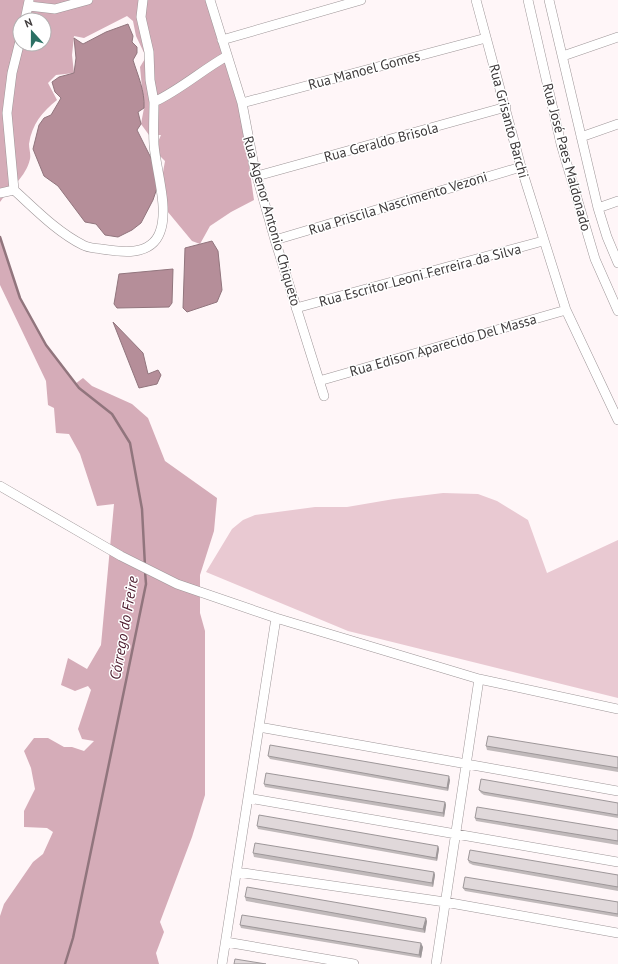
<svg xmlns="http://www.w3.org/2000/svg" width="618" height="964" font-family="'PT Sans',sans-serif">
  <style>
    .green { fill: #e9c9d2 }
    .forest { fill: #d5acb8; fill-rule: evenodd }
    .water { fill: #b58e99; stroke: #91757d }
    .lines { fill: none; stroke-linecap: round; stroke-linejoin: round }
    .stream { stroke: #91757d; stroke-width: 2.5 }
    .street-casing { stroke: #9e9698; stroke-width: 10 }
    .street { stroke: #fff; stroke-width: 9 }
    .wall { fill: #c1babb }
    .shaded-wall { fill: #9d9799 }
    .building { fill: #e0d8da; stroke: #9d9799 }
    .labels { text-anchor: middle; stroke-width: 3; stroke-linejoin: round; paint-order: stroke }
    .street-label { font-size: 14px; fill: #3e3a3b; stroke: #fff }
    .water-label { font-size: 15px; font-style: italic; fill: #4b192c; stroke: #fff }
  </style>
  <rect width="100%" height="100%" fill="#fff6f8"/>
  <path class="green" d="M 443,493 L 478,494 L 497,501 L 528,520 L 547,573 L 618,540 L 618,698 L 348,631 L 206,572 L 232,529 L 243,520 L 255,515 L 315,507 L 347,507 L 394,499 Z"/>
  <path class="forest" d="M 0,0 L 208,0 L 240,104 L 254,200 L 231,212 L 210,226 L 200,244 L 192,241 L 158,200 L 159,182 L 162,178 L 165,161 L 158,154 L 157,144 L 161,135 L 149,135 L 141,124 L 144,108 L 140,67 L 146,57 L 136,36 L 133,21 L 127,16 L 84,38 L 74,36 L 72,55 L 74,73 L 56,75 L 48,83 L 57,100 C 42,112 32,124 29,144 C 29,149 31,154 30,159 C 26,177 10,188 0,202 ZM 20,20 L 44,20 L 44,44 L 20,44 Z
    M 0,237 L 20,298 L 46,345 L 75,384 L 83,378 L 92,386 L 132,404 L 148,418 L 165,461 L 217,498 L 214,531 L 200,575 L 200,613 L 205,631 L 205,795 L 192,837 L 160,922 L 164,932 L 156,953 L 159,964 L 0,964 L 0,916 L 4,904 L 33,862 L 43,854 L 53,832 L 47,828 L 24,827 L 24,811 L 35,789 L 31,768 L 24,751 L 34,738 L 48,738 L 64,747 L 72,747 L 84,751 L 94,741 L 82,739 L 78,729 L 91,690 L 88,686 L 75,691 L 61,685 L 68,658 L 87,669 L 101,645 L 114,504 L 97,506 L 80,454 L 69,434 L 56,433 L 54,408 L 48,405 L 46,381 L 0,285 Z"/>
  <path class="water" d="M 128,24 L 133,36 L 132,42 L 137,47 L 137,53 L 133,60 C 138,76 145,91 144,108 L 138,112 L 141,124 L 137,130 L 156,168 L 159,182 L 153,200 L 141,223 L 132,230 L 118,237 L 105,235 L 96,224 L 85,222 L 58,186 L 44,176 L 33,149 L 39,125 L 44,118 L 51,115 L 61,98 L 55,92 L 52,82 L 59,77 L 74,73 L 76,58 L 74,38 L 83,44 L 106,32 Z
    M 212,241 L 218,251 L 222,290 L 217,302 L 187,312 L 183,308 L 185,248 Z
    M 173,269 L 172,303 L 169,307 L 117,308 L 114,304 L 119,274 Z
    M 113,322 L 143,353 L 148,374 L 158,370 L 161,375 L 157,384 L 139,388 Z"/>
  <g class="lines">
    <path class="stream" d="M 0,237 L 20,298 L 46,345 L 79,388 L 112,414 L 130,443 L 142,509 L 145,566
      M 65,964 L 73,938 L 146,584 L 145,571"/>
    <defs>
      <path id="street" d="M 143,0 L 141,17 L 149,52 L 150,80 L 154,102
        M 210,0 L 242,103 L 254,166 L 275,240 L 324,396
        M 476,0 L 521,167 L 566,310 L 618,420
        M 528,0 L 561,144 L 595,259 L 618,311
        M 549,0 L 598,208 L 607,237 L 618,263
        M 29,6 L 55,9 L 88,0
        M 25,20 L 29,1
        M 222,40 L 361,0
        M 563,56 L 618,37
        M 242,103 L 486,38
        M 581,137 L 618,124
        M 257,176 L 506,107
        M 14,190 C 35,209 57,232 83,245 C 88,248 95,248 101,249 C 120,252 151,257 160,232 C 169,208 156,170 154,145 C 153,130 154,116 154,102 C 180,90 202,70 227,56
        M 0,193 L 14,190 L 7,113 L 12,73 L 20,41
        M 598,208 L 618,201
        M 275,240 L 521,167
        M 296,308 L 543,241
        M 319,381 L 566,310
        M 0,486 L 121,556 L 177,584 L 276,618 L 479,679 L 618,709
        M 259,727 L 618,791
        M 248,798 L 618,862
        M 237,872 L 445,902 L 618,933
        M 226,942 L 354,964
        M 222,964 L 276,618
        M 436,964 L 479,679"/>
    </defs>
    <use href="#street" class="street-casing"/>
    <use href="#street" class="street"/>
  </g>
  <path class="wall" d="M 486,746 L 618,757 L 618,772 L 487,750 Z
    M 268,756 L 450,780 L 448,791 L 270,759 Z
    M 264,784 L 445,802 L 446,805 L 444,817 L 265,787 Z
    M 479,790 L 618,803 L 618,818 L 484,795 L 481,793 Z
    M 475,818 L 618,830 L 618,845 L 476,821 Z
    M 257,826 L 438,846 L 439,849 L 437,861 L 258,829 Z
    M 253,853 L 434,872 L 435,875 L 433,887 L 254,857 Z
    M 468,860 L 618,875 L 618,891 L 473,865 L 469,863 Z
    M 463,888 L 618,902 L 618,917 L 465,891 Z
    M 245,897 L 427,921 L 425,933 L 246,901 Z
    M 240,925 L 423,947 L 421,958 L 241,928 Z"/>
  <path class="shaded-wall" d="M 449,776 L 450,780 L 448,791 L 447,788 Z
    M 445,802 L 446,805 L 444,817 L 443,813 Z
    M 438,846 L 439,849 L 437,861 L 436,858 Z
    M 434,872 L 435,875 L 433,887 L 432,883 Z
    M 426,918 L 427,921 L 425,933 L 423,929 Z
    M 421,943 L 423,947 L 421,958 L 419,955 Z"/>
  <path class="building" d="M 488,736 L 618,757 L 618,768 L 486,746 Z
    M 270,745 L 449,776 L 447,788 L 268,756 Z
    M 266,773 L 445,802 L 443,813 L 264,784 Z
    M 481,779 L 618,803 L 618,815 L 483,792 L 479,790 Z
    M 477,807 L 618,830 L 618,841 L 475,818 Z
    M 259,815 L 438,846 L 436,858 L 257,826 Z
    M 255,843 L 434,872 L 432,883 L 253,853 Z
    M 470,850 L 618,875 L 618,887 L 472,862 L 468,860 Z
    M 465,877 L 618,902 L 618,914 L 463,888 Z
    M 247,887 L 426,918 L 423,929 L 245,897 Z
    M 242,915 L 421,943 L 419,955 L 240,925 Z
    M 235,959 L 266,964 L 234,964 Z"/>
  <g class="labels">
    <g class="street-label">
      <text transform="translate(364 70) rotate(-15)" y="5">Rua Manoel Gomes</text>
      <text transform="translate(509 121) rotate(75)" y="5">Rua Grisanto Barchi</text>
      <text transform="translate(381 142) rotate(-15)" y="5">Rua Geraldo Brisola</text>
      <text transform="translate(567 157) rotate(75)" y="5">Rua José Paes Maldonado</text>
      <text transform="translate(398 203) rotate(-17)" y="5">Rua Priscila Nascimento Vezoni</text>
      <text transform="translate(272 221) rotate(74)" y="5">Rua Agenor Antonio Chiqueto</text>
      <text transform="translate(420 275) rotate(-15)" y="5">Rua Escritor Leoni Ferreira da Silva</text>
      <text transform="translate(443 345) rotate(-16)" y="5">Rua Edison Aparecido Del Massa</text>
    </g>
    <g class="water-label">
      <text transform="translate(124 628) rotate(-80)" y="5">Córrego do Freire</text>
    </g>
  </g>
  <g transform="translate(32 32) rotate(339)"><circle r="19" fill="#ffffff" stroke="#b2b0b1"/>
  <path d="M0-3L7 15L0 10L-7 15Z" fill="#2b7064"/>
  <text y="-6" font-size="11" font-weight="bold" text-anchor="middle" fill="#3e3a3b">N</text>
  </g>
</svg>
